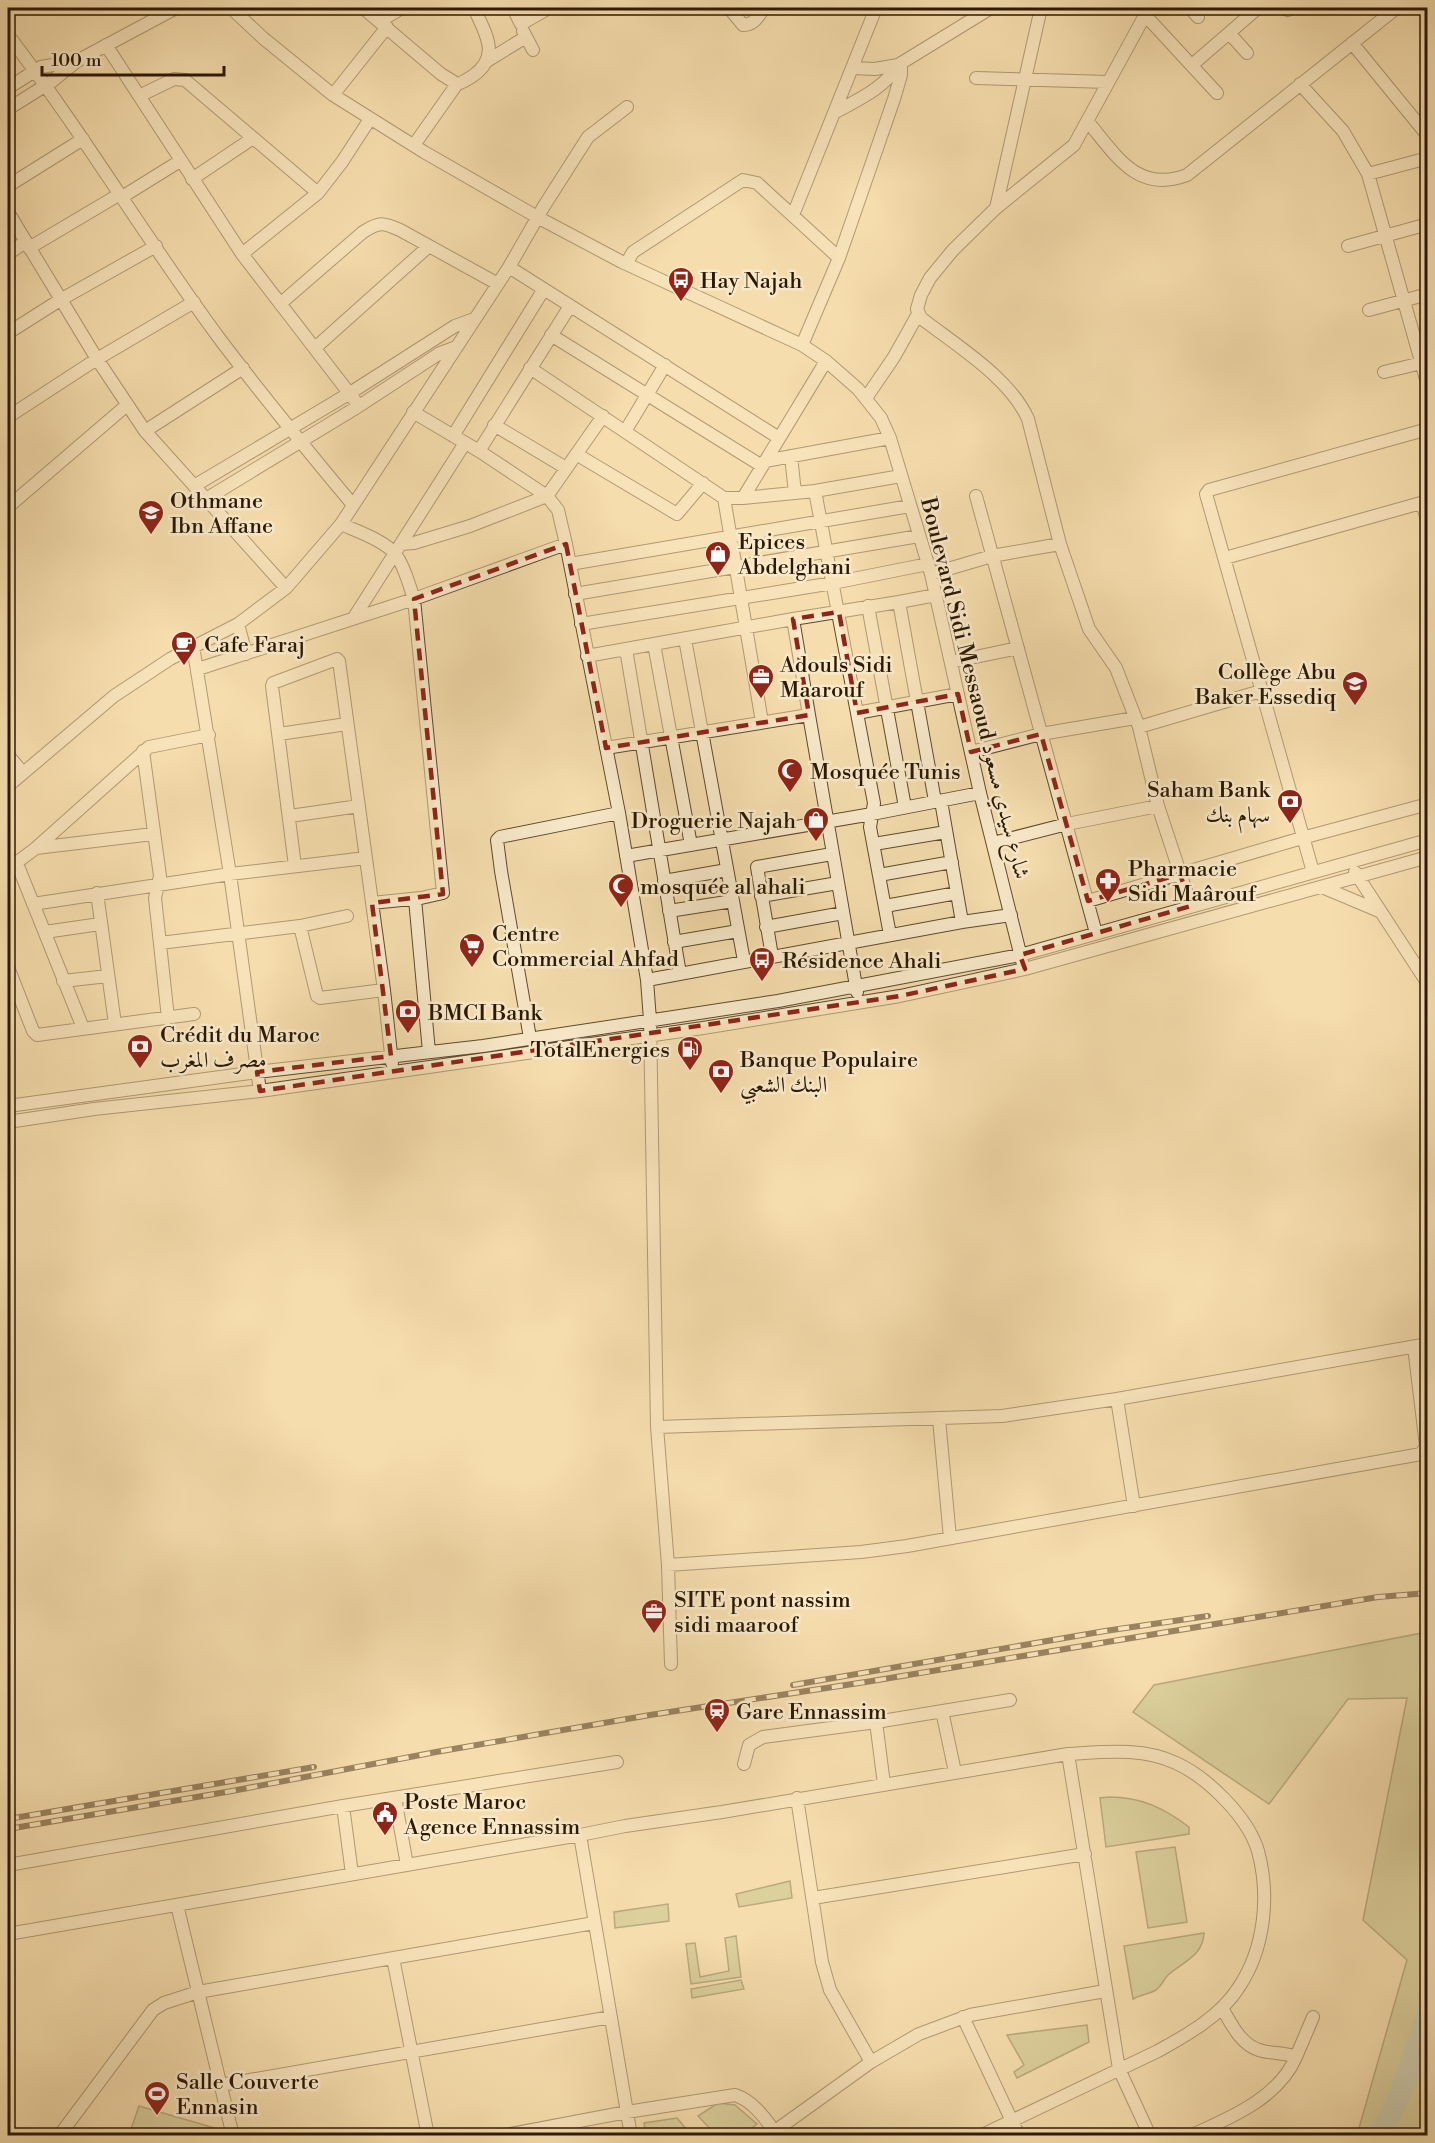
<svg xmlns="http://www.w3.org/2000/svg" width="1435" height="2143" font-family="'Libre Bodoni',Amiri,serif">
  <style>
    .green { fill: #bdc089; stroke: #746c46; stroke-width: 1.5 }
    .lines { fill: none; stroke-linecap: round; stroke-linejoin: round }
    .river { stroke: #a0bab4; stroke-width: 22 }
    .minor-casing { stroke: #5e492e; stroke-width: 14 }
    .minor { stroke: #f8e9ca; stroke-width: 12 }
    .rail-casing { stroke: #2c1803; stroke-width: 6 }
    .rail { stroke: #f8e9ca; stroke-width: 4; stroke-dasharray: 11; stroke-linecap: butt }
    .marked { fill: none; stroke: #8f2418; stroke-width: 4.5; stroke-dasharray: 12 8; stroke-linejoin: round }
    .labels { text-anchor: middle; stroke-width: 5; stroke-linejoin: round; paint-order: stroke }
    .poi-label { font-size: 22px; fill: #2c1803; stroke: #f8e9ca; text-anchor: start }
    .street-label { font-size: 22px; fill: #2c1803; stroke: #f8e9ca }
  </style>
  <rect width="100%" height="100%" fill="#f5ddad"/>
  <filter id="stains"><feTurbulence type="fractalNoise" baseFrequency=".00333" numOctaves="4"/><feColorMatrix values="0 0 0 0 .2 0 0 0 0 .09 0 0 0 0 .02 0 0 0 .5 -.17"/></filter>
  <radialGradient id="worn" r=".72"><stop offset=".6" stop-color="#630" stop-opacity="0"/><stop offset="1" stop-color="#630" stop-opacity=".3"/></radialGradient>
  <path class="green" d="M 1427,1632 L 1427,2135 L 1357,2135 L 1407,1960 L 1363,1920 L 1407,1698 L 1348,1699 L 1269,1804 L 1133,1712 L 1154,1685 Z
    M 1109,1797 C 1141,1797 1164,1808 1189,1827 L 1189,1834 L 1106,1847 L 1100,1798 Z
    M 1175,1847 L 1187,1922 L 1148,1928 L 1136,1852 Z
    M 790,1881 L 792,1898 L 739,1907 L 736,1894 Z
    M 668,1904 L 669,1921 L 615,1928 L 614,1912 Z
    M 1204,1933 C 1203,1956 1183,1962 1168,1975 C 1163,1980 1162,1986 1156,1990 C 1149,1994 1140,1995 1133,1999 L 1124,1946 Z
    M 736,1936 L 741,1977 L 691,1984 L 686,1944 L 695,1943 L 700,1977 L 729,1971 L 725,1938 Z
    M 741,1980 L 744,1989 L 692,1998 L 691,1989 Z
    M 1087,2025 L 1089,2042 L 1017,2078 L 1014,2072 L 1024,2065 L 1007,2035 Z
    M 718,2103 L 735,2105 L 757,2124 L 743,2135 L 716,2135 L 698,2116 Z
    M 139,2106 L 218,2129 L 216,2135 L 129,2135 Z
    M 677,2118 L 691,2135 L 646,2135 L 644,2123 Z"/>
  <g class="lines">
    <path class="river" d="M 1378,2136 C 1401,2103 1415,2050 1428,2012"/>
    <defs>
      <path id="minor" d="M 231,8 L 263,38 L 333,95 L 424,152 L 539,218 L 622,262 L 802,345 L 826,361 L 858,389 L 881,418 L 890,438 L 931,574 L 980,793 L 1022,961
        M 363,8 L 441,74 L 457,84
        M 513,8 L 521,24 L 549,8
        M 729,8 L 743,25 C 754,25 758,17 764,8
        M 1149,8 L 1074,145 L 996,208 L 953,250 L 930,278 L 921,295 L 917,309 L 921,318 C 957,346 1010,378 1028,419 L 1060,544 L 1089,629 L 1116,668 L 1139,727 L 1158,806 L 1191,906
        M 1190,8 L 1198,17
        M 1286,8 L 1288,10 L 1291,8
        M 1145,15 L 1217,93
        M 380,21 L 402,8
        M 523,31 L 533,50
        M 1229,33 L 1247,53
        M 8,35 C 83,133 146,239 219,338 C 262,395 307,450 353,505
        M 1352,43 L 1428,136
        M 106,45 L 242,254 L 359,406
        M 487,61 L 526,37
        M 1192,65 L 1258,8
        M 852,68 L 875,69 L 898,65 L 991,8
        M 976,78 L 1108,82
        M 1300,84 L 1343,131 L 1368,174 L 1428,386
        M 8,88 L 41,67 L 76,61
        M 333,95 L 387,27
        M 139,96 L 174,79 L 185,80 L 318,193
        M 8,109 L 51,82 L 77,61 L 176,8
        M 834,113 C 857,100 884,89 898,65
        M 1088,122 C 1116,155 1137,194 1187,175 L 1394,10
        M 414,145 L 457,84 C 464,82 468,79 474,75 C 501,55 485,33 474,8
        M 1368,174 L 1428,158
        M 192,179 L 253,138
        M 8,186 L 83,139
        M 122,197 L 180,161
        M 996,208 L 1041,8
        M 8,212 L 97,359 L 145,431 L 286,588
        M 793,215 L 876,8
        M 1348,246 L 1428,224
        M 29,248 L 120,194
        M 8,254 L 25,242
        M 242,254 L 318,193 L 342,162 L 370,119
        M 626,264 L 633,252 L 743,180 L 757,183 L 839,258
        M 509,267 L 779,438
        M 280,304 L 363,232 C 379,222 382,222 400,230 L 498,284
        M 1369,310 L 1428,294
        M 8,333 L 60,300 L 156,246
        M 551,335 L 762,466
        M 802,345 L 839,258 L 894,99 L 901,75 L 901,63
        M 315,348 L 429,246
        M 530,368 L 724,498 L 743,498 L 815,491 L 901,476
        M 1384,372 L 1426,362
        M 866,398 L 894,357 L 918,314
        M 413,412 L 479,451 L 547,496 L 558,510 L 566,544 L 619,813 L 647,980 L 650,1020 L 657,1427 L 668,1565 L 671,1664
        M 8,417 L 97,359 L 194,302
        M 494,425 L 566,468
        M 626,430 L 665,365
        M 145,431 L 243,368
        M 453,436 L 544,289
        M 479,451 L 570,306
        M 576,454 L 677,514 L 703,483
        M 791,456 L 795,493
        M 765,461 L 890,438
        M 194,486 L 350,393 L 455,326 L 474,319
        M 815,491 L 874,803 L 870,827 L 890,935
        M 976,496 L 1096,933
        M 724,498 L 762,722
        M 743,498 L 826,361
        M 206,499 L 359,406 L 440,353 L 456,347
        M 1422,503 L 1428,523
        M 8,507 L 127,405
        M 341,524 C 356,531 386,541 396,555 C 405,567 409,585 414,599 L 443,893 L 421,898 L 372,903
        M 401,544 L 414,543 L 470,526 L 547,496 L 603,416
        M 1225,558 L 1428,501
        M 570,564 L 910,506
        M 931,574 L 992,556 L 1060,544
        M 575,594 L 919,536
        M 899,602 L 936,595
        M 868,606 L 905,807
        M 353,619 L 465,443
        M 238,624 L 246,654
        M 581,624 L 833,583 L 928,564
        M 685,639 L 744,961
        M 654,644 L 691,845
        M 193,646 L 230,874 L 260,1091
        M 626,649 L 680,974
        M 587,656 L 793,619
        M 951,662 L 1018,648
        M 198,669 L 414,599 L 566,544
        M 857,713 L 958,694
        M 809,715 L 793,619 L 899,602 L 935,801
        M 1139,727 L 1261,691
        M 279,734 L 347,724
        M 606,748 L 809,715 L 857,992
        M 143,751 L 160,876 L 155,898 L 168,1018
        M 971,752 L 1041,734 L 1135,718
        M 8,755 L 23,773
        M 8,786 L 114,696 L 170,659 L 238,624 L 286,588 L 341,524 L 509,267 L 544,206 L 588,137 L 627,107
        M 941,801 L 962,922
        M 290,816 L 359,806
        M 993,843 L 1067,824 L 1158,806
        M 874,844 L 946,832
        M 36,848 L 153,834
        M 626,856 L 872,814 L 980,793
        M 16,861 L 83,1028
        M 295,866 L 272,686 L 273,683 L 337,659 L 339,661 L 384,990 L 392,1063
        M 8,869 L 36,848 L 149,747 L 209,735
        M 1313,872 L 1206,494 L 1209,490 L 1428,429
        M 1355,872 L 1428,984
        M 879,875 L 952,862
        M 664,881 L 727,870
        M 1322,887 L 1379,911
        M 97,893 L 115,1024
        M 761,896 L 838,883
        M 415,899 L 429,1052
        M 1088,901 L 1302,838 L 1428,804
        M 33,904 L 230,874 L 366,858
        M 885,906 L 957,893
        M 669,911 L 733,901
        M 300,926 L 347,916
        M 766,927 L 843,913
        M 45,932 L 100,924
        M 674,942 L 738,931
        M 160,943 L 300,926 L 317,996 L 320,998 L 384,990
        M 772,956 L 757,867 L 832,854
        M 1416,966 L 1428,963
        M 8,967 L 33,1031 L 37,1035 L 194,1014
        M 647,980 L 962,922 L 1011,915
        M 63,981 L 108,976
        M 530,1038 L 501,871 L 497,840 L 500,837 L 619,813
        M 8,1106 L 257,1072 L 483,1046 L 778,1001 L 1020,955 L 1428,840
        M 8,1122 L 94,1109 L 260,1091 L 703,1028 L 900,996 L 1025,969 L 1428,857
        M 1117,1399 L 1134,1506
        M 939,1419 L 950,1538
        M 657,1427 L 1002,1416 L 1117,1399 L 1428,1344
        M 668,1565 L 861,1552 L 907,1546 L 1421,1454 L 1426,1446 L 1414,1347
        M 942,1711 L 955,1772
        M 1068,1754 L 1119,2069 L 1150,2136
        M 744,1764 L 749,1745 L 763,1737 L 876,1722
        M 884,1784 L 876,1722 L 1010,1700
        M 395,1798 L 407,1865
        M 343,1806 L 352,1874
        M 580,1835 L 631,2136
        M 8,1865 L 343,1806 L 617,1762
        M 813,1898 L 1085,1854
        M 177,1905 L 233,2136
        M 8,1934 L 580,1835 L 625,1826 L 722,1812 L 1068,1754 C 1104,1752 1142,1747 1176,1763 C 1207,1777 1248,1817 1258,1851 C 1270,1895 1265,1948 1239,1987 C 1221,2016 1187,2035 1158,2051 L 980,2136
        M 393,1958 L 428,2136
        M 963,2017 L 1019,2136
        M 1296,2057 L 1313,2017
        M 871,2062 L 919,2034 L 970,2015 L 1105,1991
        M 221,2085 L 611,2017
        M 775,2131 L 871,2062 L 830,1990 L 822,1962 L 797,1798
        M 59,2136 L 153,2010 L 164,2003 L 198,1992 L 594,1923
        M 500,2136 L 627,2112 L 735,2095 C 754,2101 766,2120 778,2136
        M 1190,2136 C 1229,2118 1278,2099 1296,2057 C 1284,2052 1271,2054 1259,2050 C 1240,2044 1231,2023 1222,2008"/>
    </defs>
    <use href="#minor" class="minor-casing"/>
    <use href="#minor" class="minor"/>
    <defs>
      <path id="rail" d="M 793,1685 L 1105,1631 L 1208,1616
        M 8,1819 L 314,1767
        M 8,1829 L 232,1791 L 436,1752 L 650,1715 L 872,1681 L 1378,1597 L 1428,1593"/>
    </defs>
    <use href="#rail" class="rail-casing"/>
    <use href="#rail" class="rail"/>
  </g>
  <path d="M0 0H1435V2143H0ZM 566,544 L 606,748 L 809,715 L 793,619 L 839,612 L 857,713 L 958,694 L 971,752 L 1041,734 L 1088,901 L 1180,874 L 1191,906 L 1020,955 L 1025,969 L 900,996 L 260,1091 L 257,1072 L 391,1056 L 372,903 L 443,894 L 414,599 Z" fill="#f5ddad" fill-opacity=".55" fill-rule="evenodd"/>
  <path class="marked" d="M 566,544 L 606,748 L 809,715 L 793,619 L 839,612 L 857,713 L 958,694 L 971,752 L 1041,734 L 1088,901 L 1180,874 L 1191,906 L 1020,955 L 1025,969 L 900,996 L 260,1091 L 257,1072 L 391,1056 L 372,903 L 443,894 L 414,599 Z"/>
  <defs>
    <symbol id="bus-pin" viewBox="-11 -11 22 30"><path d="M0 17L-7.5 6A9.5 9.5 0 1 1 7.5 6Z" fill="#8f2418" stroke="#f8e9ca"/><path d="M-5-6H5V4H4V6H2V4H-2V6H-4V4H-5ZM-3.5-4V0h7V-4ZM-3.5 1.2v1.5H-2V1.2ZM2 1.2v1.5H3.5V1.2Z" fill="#fff"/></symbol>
    <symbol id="school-pin" viewBox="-11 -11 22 30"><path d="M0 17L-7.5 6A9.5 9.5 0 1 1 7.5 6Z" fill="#8f2418" stroke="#f8e9ca"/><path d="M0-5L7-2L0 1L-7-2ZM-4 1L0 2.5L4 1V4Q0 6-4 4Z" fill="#fff"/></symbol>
    <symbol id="shop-pin" viewBox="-11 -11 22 30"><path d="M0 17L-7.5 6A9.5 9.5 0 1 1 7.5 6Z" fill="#8f2418" stroke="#f8e9ca"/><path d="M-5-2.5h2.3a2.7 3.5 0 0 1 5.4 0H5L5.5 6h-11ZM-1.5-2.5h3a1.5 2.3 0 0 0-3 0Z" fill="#fff"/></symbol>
    <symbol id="cafe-pin" viewBox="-11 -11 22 30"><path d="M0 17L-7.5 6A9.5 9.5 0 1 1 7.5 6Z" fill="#8f2418" stroke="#f8e9ca"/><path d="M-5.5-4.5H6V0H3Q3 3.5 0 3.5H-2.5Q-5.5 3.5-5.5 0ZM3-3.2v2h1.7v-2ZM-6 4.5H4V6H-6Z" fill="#fff"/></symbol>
    <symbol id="office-pin" viewBox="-11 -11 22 30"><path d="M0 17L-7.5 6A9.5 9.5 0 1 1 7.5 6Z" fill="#8f2418" stroke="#f8e9ca"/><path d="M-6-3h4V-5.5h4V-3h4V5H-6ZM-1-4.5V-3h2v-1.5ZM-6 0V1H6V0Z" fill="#fff"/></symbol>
    <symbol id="mosque-pin" viewBox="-11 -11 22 30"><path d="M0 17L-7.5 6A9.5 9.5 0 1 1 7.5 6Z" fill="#8f2418" stroke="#f8e9ca"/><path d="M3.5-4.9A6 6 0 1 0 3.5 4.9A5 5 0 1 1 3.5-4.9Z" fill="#fff"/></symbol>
    <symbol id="bank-pin" viewBox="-11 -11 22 30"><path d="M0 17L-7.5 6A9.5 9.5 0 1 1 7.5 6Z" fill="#8f2418" stroke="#f8e9ca"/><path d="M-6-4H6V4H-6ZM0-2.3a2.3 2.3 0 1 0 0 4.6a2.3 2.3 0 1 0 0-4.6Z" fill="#fff"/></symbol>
    <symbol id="pharmacy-pin" viewBox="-11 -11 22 30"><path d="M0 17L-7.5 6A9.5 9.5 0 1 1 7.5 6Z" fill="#8f2418" stroke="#f8e9ca"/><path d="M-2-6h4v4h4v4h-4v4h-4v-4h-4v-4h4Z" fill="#fff"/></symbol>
    <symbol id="supermarket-pin" viewBox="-11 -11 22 30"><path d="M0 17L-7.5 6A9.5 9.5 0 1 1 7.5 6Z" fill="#8f2418" stroke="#f8e9ca"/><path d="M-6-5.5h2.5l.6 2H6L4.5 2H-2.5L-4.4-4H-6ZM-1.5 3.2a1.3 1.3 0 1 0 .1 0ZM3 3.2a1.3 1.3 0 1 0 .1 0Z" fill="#fff"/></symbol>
    <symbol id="fuel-pin" viewBox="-11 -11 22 30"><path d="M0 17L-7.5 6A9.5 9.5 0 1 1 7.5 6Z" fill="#8f2418" stroke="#f8e9ca"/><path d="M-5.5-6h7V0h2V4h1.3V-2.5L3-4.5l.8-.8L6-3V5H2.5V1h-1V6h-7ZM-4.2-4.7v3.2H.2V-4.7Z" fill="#fff"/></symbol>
    <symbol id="station-pin" viewBox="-11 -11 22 30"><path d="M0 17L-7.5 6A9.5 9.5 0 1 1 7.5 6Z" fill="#8f2418" stroke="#f8e9ca"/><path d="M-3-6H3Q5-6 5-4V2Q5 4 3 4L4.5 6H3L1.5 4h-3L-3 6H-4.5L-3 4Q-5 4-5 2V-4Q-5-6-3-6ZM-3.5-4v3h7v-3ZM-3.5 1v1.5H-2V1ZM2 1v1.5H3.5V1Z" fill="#fff"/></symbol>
    <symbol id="civic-pin" viewBox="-11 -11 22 30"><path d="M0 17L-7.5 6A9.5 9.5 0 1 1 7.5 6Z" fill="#8f2418" stroke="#f8e9ca"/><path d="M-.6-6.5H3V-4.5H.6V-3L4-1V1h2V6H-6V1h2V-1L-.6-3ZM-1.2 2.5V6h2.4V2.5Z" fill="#fff"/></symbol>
    <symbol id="stadium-pin" viewBox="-11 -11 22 30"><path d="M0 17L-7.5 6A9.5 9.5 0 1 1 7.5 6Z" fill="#8f2418" stroke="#f8e9ca"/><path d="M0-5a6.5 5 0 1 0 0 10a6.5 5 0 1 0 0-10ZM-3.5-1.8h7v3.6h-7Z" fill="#fff"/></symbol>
  </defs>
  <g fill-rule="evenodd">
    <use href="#bus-pin" x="666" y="265" width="30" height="40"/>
    <use href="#school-pin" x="136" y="498" width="30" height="40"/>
    <use href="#shop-pin" x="703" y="539" width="30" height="40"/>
    <use href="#cafe-pin" x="169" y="629" width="30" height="40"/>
    <use href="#office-pin" x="746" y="662" width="30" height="40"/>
    <use href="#school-pin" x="1340" y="669" width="30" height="40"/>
    <use href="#mosque-pin" x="775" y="756" width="30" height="40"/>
    <use href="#bank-pin" x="1275" y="787" width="30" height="40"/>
    <use href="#shop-pin" x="801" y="805" width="30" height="40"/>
    <use href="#pharmacy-pin" x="1093" y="866" width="30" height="40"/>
    <use href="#mosque-pin" x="606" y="871" width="30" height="40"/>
    <use href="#supermarket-pin" x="457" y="931" width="30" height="40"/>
    <use href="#bus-pin" x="747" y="945" width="30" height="40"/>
    <use href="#bank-pin" x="393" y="997" width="30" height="40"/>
    <use href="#bank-pin" x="125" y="1032" width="30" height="40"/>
    <use href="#fuel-pin" x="675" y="1034" width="30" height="40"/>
    <use href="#bank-pin" x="706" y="1057" width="30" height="40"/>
    <use href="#office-pin" x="639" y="1597" width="30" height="40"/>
    <use href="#station-pin" x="702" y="1696" width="30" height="40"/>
    <use href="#civic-pin" x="370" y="1799" width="30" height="40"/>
    <use href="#stadium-pin" x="142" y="2079" width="30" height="40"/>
  </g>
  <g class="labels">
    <g class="poi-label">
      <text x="700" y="288">Hay Najah</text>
      <text x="170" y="508">Othmane<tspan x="170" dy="25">Ibn Affane</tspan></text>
      <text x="738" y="549">Epices<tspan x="738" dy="25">Abdelghani</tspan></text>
      <text x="204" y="652">Cafe Faraj</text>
      <text x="780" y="672">Adouls Sidi<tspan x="780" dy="25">Maarouf</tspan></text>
      <text x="1336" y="679" text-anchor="end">Collège Abu<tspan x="1336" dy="25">Baker Essediq</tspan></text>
      <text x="810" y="779">Mosquée Tunis</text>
      <text x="1270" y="797" text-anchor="end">Saham Bank<tspan x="1270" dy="25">سهام بنك</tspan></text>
      <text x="796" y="828" text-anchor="end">Droguerie Najah</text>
      <text x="1128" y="876">Pharmacie<tspan x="1128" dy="25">Sidi Maârouf</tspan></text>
      <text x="640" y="894">mosquée al ahali</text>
      <text x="492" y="941">Centre<tspan x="492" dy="25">Commercial Ahfad</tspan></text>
      <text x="782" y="968">Résidence Ahali</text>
      <text x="428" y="1020">BMCI Bank</text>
      <text x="160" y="1042">Crédit du Maroc<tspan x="160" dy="25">مصرف المغرب</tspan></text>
      <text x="670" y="1057" text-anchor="end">TotalEnergies</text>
      <text x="740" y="1067">Banque Populaire<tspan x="740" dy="25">البنك الشعبي</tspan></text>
      <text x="674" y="1607">SITE pont nassim<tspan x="674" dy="25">sidi maaroof</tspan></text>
      <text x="736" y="1719">Gare Ennassim</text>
      <text x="404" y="1809">Poste Maroc<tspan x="404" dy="25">Agence Ennassim</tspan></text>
      <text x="176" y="2089">Salle Couverte<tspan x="176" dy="25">Ennasin</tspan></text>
    </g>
    <g class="street-label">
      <text transform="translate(976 688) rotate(76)" y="8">Boulevard Sidi Messaoud شارع سيدي مسعود</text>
    </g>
  </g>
  <rect width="1435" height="2143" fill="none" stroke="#f5ddad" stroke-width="30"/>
  <rect x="9" y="9" width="1417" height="2125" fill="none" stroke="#2c1803" stroke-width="3"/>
  <rect x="15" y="15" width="1405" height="2113" fill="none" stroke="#2c1803" stroke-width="1.5"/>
  <path d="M42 66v9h182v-9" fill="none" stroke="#2c1803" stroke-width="3"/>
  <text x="51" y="66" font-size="18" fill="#2c1803" stroke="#f8e9ca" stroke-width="4.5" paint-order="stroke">100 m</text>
  <rect width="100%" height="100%" filter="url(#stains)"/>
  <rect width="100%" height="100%" fill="url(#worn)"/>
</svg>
